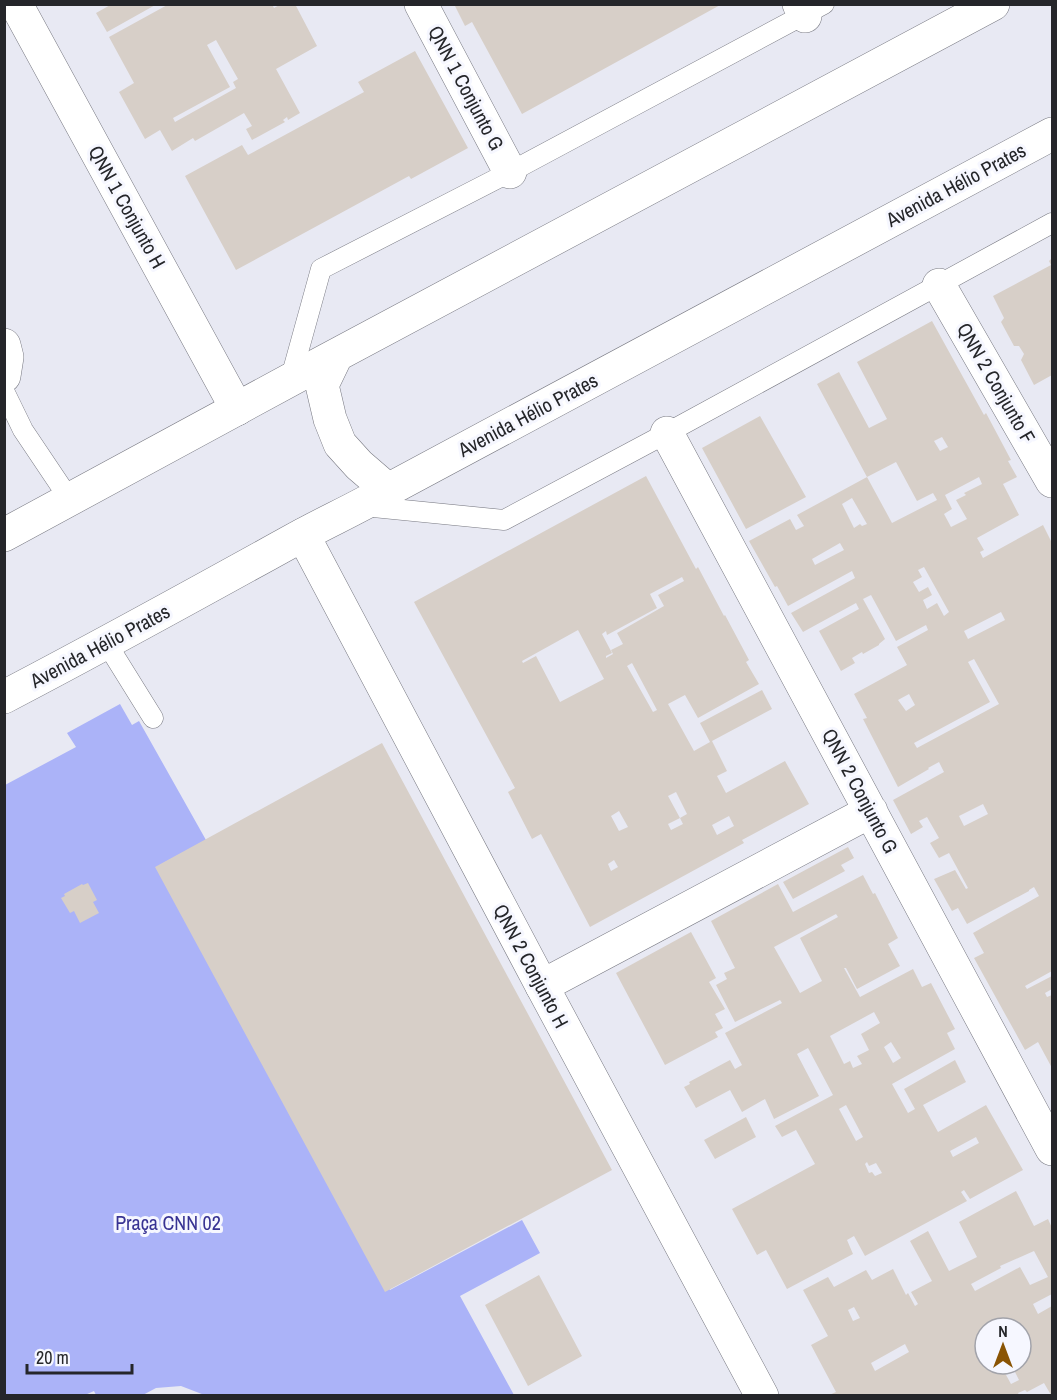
<svg xmlns="http://www.w3.org/2000/svg" width="1057" height="1400" font-family="'Archivo Narrow',sans-serif">
  <style>
    .green { fill: #abb3f8 }
    .building { fill: #d7cfc8; fill-rule: evenodd }
    .lines { fill: none; stroke-linecap: round; stroke-linejoin: round }
    .lane-casing { stroke: #787982; stroke-width: 21 }
    .street-casing { stroke: #787982; stroke-width: 34 }
    .secondary-casing { stroke: #787982; stroke-width: 34 }
    .primary-casing { stroke: #787982; stroke-width: 34 }
    .lane { stroke: #fff; stroke-width: 20 }
    .street { stroke: #fff; stroke-width: 33 }
    .secondary { stroke: #fff; stroke-width: 33 }
    .primary { stroke: #fff; stroke-width: 33 }
    .labels { text-anchor: middle; stroke-width: 6; stroke-linejoin: round; paint-order: stroke }
    .street-label { font-size: 20px; fill: #25262a; stroke: #f6f7ff }
    .park-label { font-size: 20px; fill: #373293; stroke: #f6f7ff }
  </style>
  <rect width="100%" height="100%" fill="#e8e9f3"/>
  <path class="green" d="M 120,704 L 132,725 L 139,721 L 206,840 L 160,865 L 390,1290 L 522,1220 L 540,1253 L 460,1296 L 514,1395 L 207,1396 L 181,1386 L 156,1388 L 141,1396 L 96,1395 L 94,1391 L 85,1395 L 5,1396 L 5,785 L 76,747 L 67,733 Z"/>
  <path class="building" d="M 112,4 L 157,4 L 107,32 L 96,13 Z
    M 169,4 L 272,4 L 274,8 L 281,4 L 295,4 L 317,46 L 276,69 L 300,113 L 288,120 L 287,117 L 283,120 L 285,122 L 252,140 L 246,129 L 252,126 L 244,113 L 195,141 L 193,138 L 172,151 L 160,130 L 145,139 L 119,92 L 134,83 L 109,37 ZM 216,40 L 238,79 L 233,82 L 236,88 L 175,122 L 173,118 L 230,87 L 207,45 Z
    M 454,4 L 722,4 L 522,114 L 472,22 L 465,26 Z
    M 415,51 L 468,148 L 411,179 L 409,176 L 236,270 L 185,176 L 242,145 L 248,155 L 364,92 L 358,82 Z
    M 1052,258 L 1052,375 L 1034,385 L 1021,360 L 1024,354 L 1019,346 L 1014,346 L 1001,322 L 1004,318 L 993,296 L 1051,265 L 1049,261 Z
    M 932,321 L 984,415 L 986,413 L 1011,460 L 1008,461 L 1017,477 L 1003,484 L 1019,515 L 977,538 L 984,550 L 980,552 L 983,558 L 1043,525 L 1052,543 L 1052,971 L 1025,986 L 1027,989 L 1052,976 L 1052,989 L 1045,993 L 1047,997 L 1052,995 L 1052,1068 L 1038,1042 L 1025,1050 L 974,958 L 984,953 L 973,933 L 1039,896 L 1034,887 L 1029,890 L 1029,891 L 967,924 L 958,908 L 952,911 L 934,879 L 955,870 L 966,889 L 968,888 L 949,853 L 939,858 L 930,843 L 939,838 L 927,817 L 919,821 L 923,827 L 911,834 L 893,800 L 944,772 L 939,762 L 928,768 L 929,769 L 898,787 L 863,719 L 867,718 L 854,694 L 907,665 L 897,647 L 928,630 L 926,625 L 896,641 L 871,595 L 863,599 L 885,639 L 879,644 L 879,645 L 863,654 L 862,652 L 852,658 L 855,663 L 841,671 L 819,631 L 859,609 L 856,603 L 803,632 L 791,613 L 855,578 L 852,571 L 788,606 L 777,586 L 775,587 L 749,541 L 790,519 L 796,530 L 804,526 L 797,515 L 867,477 L 892,523 L 937,500 L 933,493 L 917,501 L 896,462 L 867,477 L 817,384 L 839,372 L 869,428 L 887,419 L 857,362 ZM 942,437 L 948,447 L 940,451 L 934,441 ZM 979,477 L 982,484 L 964,493 L 966,495 L 956,500 L 967,519 L 951,527 L 944,514 L 952,509 L 945,495 ZM 852,498 L 867,524 L 862,526 L 860,524 L 854,528 L 842,504 ZM 840,543 L 844,550 L 815,565 L 812,559 ZM 924,567 L 949,612 L 944,616 L 937,603 L 927,609 L 923,600 L 932,595 L 928,587 L 919,592 L 913,582 L 922,577 L 918,570 ZM 1001,612 L 1005,620 L 968,639 L 964,631 ZM 974,659 L 999,704 L 917,748 L 914,743 L 990,702 L 968,662 ZM 909,694 L 915,705 L 906,711 L 898,700 ZM 983,804 L 988,814 L 964,826 L 959,816 Z
    M 760,416 L 806,497 L 746,529 L 702,448 Z
    M 646,476 L 696,569 L 698,567 L 724,616 L 725,615 L 749,660 L 746,662 L 759,684 L 698,718 L 685,695 L 668,704 L 694,751 L 710,742 L 700,723 L 762,690 L 772,709 L 712,741 L 727,771 L 717,776 L 726,793 L 785,761 L 809,804 L 742,840 L 744,843 L 590,927 L 541,834 L 532,839 L 508,792 L 515,788 L 414,602 ZM 682,577 L 684,581 L 658,595 L 664,606 L 617,633 L 623,644 L 611,650 L 613,654 L 606,658 L 606,656 L 612,653 L 602,634 L 606,631 L 607,635 L 657,608 L 650,594 ZM 578,630 L 604,679 L 560,702 L 536,656 L 523,663 L 522,661 ZM 632,663 L 657,710 L 653,712 L 627,666 ZM 676,792 L 687,814 L 680,818 L 683,824 L 671,830 L 668,824 L 680,818 L 668,796 ZM 619,811 L 628,827 L 619,831 L 611,816 ZM 729,816 L 734,826 L 717,835 L 712,825 ZM 614,860 L 618,867 L 611,871 L 608,864 Z
    M 382,743 L 612,1170 L 385,1292 L 155,867 Z
    M 848,847 L 854,858 L 841,865 L 845,871 L 793,899 L 783,882 Z
    M 863,875 L 873,894 L 875,893 L 898,938 L 888,944 L 900,966 L 857,989 L 846,968 L 844,968 L 860,997 L 913,969 L 922,987 L 931,983 L 955,1029 L 947,1033 L 955,1049 L 892,1084 L 908,1113 L 915,1109 L 904,1089 L 955,1060 L 966,1082 L 923,1105 L 938,1132 L 986,1105 L 1023,1170 L 970,1199 L 964,1190 L 961,1192 L 967,1201 L 865,1256 L 854,1236 L 847,1240 L 853,1254 L 787,1289 L 766,1250 L 757,1255 L 732,1209 L 815,1164 L 796,1130 L 782,1137 L 775,1126 L 833,1095 L 808,1048 L 797,1054 L 819,1096 L 774,1119 L 765,1099 L 742,1112 L 730,1090 L 696,1108 L 684,1087 L 690,1084 L 689,1082 L 730,1060 L 735,1069 L 742,1065 L 725,1033 L 782,1003 L 780,1000 L 735,1022 L 716,985 L 727,979 L 724,973 L 735,968 L 711,921 L 778,884 L 793,912 ZM 836,914 L 838,917 L 800,938 L 822,981 L 800,993 L 774,947 ZM 874,1012 L 880,1023 L 861,1034 L 869,1050 L 857,1056 L 862,1064 L 853,1068 L 850,1061 L 844,1064 L 830,1036 ZM 891,1042 L 901,1058 L 893,1063 L 884,1047 ZM 846,1105 L 863,1137 L 856,1141 L 839,1109 ZM 976,1137 L 979,1143 L 953,1157 L 950,1151 ZM 867,1162 L 869,1166 L 876,1163 L 882,1173 L 875,1176 L 872,1172 L 869,1173 L 865,1164 Z
    M 88,883 L 97,900 L 93,902 L 99,913 L 80,923 L 74,911 L 70,913 L 61,898 L 65,896 L 64,894 L 82,884 L 83,885 Z
    M 691,932 L 716,978 L 709,982 L 725,1009 L 715,1014 L 723,1028 L 715,1032 L 718,1037 L 665,1065 L 616,973 Z
    M 746,1117 L 756,1137 L 715,1159 L 704,1140 Z
    M 1016,1191 L 1034,1226 L 1048,1219 L 1052,1228 L 1052,1294 L 1033,1304 L 1038,1314 L 1052,1306 L 1052,1395 L 1051,1395 L 1044,1383 L 1027,1392 L 1025,1390 L 1018,1393 L 1019,1395 L 829,1395 L 836,1392 L 811,1345 L 828,1336 L 803,1290 L 828,1277 L 834,1287 L 866,1270 L 872,1280 L 893,1269 L 906,1295 L 908,1293 L 915,1306 L 918,1304 L 911,1292 L 932,1281 L 910,1241 L 928,1231 L 949,1271 L 977,1257 L 959,1222 ZM 1034,1251 L 1048,1277 L 1030,1285 L 1020,1267 L 975,1291 L 971,1284 L 1001,1268 L 1000,1266 ZM 854,1307 L 860,1318 L 853,1321 L 848,1310 ZM 985,1328 L 1021,1328 L 1021,1364 L 1011,1364 L 1019,1380 L 1011,1384 L 1000,1364 L 985,1364 ZM 905,1344 L 909,1352 L 875,1371 L 871,1363 Z
    M 539,1275 L 582,1356 L 528,1386 L 485,1305 Z"/>
  <g class="lines">
    <defs>
      <path id="lane" d="M 290,381 L 321,269 L 510,172 L 824,4
        M 4,391 L 23,430 L 70,500
        M 363,506 L 504,520 L 667,433 L 1052,223
        M 107,644 L 153,718"/>
      <path id="street" d="M 421,4 L 510,172
        M 799,4 L 805,16
        M 939,285 L 1052,481
        M 4,345 L 7,357 L 4,376
        M 667,433 L 1052,1149
        M 542,986 L 871,811"/>
      <path id="secondary" d="M 16,4 L 237,409
        M 303,535 L 542,986 L 762,1396"/>
      <path id="primary" d="M 336,356 L 322,385 L 330,419 L 340,444 L 359,465 L 388,490
        M 4,535 L 314,367 L 993,4
        M 4,697 C 100,647 194,595 288,543 C 321,524 356,509 388,490 L 1052,134"/>
    </defs>
    <use href="#lane" class="lane-casing"/>
    <use href="#street" class="street-casing"/>
    <use href="#secondary" class="secondary-casing"/>
    <use href="#primary" class="primary-casing"/>
    <use href="#lane" class="lane"/>
    <use href="#street" class="street"/>
    <use href="#secondary" class="secondary"/>
    <use href="#primary" class="primary"/>
  </g>
  <g class="labels">
    <g class="street-label">
      <text transform="translate(466 88) rotate(62)" y="7">QNN 1 Conjunto G</text>
      <text transform="translate(956 185) rotate(-28)" y="7">Avenida Hélio Prates</text>
      <text transform="translate(127 207) rotate(61)" y="7">QNN 1 Conjunto H</text>
      <text transform="translate(996 383) rotate(60)" y="7">QNN 2 Conjunto F</text>
      <text transform="translate(528 415) rotate(-28)" y="7">Avenida Hélio Prates</text>
      <text transform="translate(100 646) rotate(-28)" y="7">Avenida Hélio Prates</text>
      <text transform="translate(860 791) rotate(62)" y="7">QNN 2 Conjunto G</text>
      <text transform="translate(531 966) rotate(62)" y="7">QNN 2 Conjunto H</text>
    </g>
    <g class="park-label">
      <text x="168" y="1230">Praça CNN 02</text>
    </g>
  </g>
  <rect width="1057" height="1400" fill="none" stroke="#25262a" stroke-width="12"/>
  <g transform="translate(1003 1346)"><circle r="28" fill="#f6f7ff" stroke="#a2a3aa" stroke-width="1.5"/>
  <path d="M0-4.5L10 22L0 15L-10 22Z" fill="#8a5404"/>
  <text y="-9" font-size="16" font-weight="bold" text-anchor="middle" fill="#25262a">N</text>
  </g>
  <path d="M27 1364v9h105v-9" fill="none" stroke="#25262a" stroke-width="3"/>
  <text x="36" y="1364" font-size="18" fill="#25262a" stroke="#f6f7ff" stroke-width="4.5" paint-order="stroke">20 m</text>
</svg>
